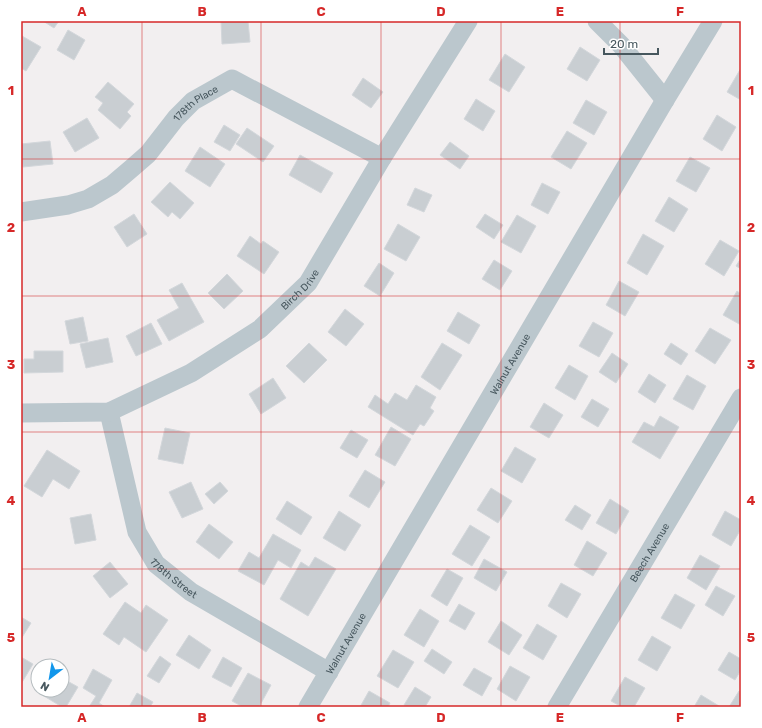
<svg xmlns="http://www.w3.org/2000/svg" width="762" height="728" font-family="Rubik,sans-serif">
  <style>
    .building { fill: #c9ced2; stroke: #d3d7db }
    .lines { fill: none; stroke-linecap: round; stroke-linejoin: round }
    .minor { stroke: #bbc7cd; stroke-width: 19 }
    .grid { fill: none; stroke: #d62828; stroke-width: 1; stroke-opacity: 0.55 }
    .labels { text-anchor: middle; stroke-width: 3.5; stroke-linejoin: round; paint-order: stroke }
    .street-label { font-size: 10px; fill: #47575e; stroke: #fff }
    .neatline { fill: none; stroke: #d62828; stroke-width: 1.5 }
    .grid-label { font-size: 13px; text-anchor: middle; font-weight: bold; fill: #d62828 }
  </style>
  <rect width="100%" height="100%" fill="#f2eff0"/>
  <path class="building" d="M 43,21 L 59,21 L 54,28 Z
    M 221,21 L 248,21 L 250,42 L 222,44 Z
    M 68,30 L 85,40 L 74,60 L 57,50 Z
    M 22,36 L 41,47 L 26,71 L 21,68 L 21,38 Z
    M 580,47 L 600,60 L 587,81 L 567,69 Z
    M 505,54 L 525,67 L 509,92 L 489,80 Z
    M 741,68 L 741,100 L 727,92 Z
    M 363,78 L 383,92 L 371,108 L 352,95 Z
    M 108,82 L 134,104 L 127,112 L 131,116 L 120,129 L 98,110 L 103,103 L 95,97 Z
    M 476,99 L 495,111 L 483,131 L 464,119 Z
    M 586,100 L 607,112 L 594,135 L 573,123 Z
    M 717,115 L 736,127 L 722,151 L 703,139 Z
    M 87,118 L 99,138 L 75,152 L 63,132 Z
    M 224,125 L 240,135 L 230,151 L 214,142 Z
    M 247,128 L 274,146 L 263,162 L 236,144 Z
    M 567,131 L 587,143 L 571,169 L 551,157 Z
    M 50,141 L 53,164 L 23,167 L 21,144 Z
    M 450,142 L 469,156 L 460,169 L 440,155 Z
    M 200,147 L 225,164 L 210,187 L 185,171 Z
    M 300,155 L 333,173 L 321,193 L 289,175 Z
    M 690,157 L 710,168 L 696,192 L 676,181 Z
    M 170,182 L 194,203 L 180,219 L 172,212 L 168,217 L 151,202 Z
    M 542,183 L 560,192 L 548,214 L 531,205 Z
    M 415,188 L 432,195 L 424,212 L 407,205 Z
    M 669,197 L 688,209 L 674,232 L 655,221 Z
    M 134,214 L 147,234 L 127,247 L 114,227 Z
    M 485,214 L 503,225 L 494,239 L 476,227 Z
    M 517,215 L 536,226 L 521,253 L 501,242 Z
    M 398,224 L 420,237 L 406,261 L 384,249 Z
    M 643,234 L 664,246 L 647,275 L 627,263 Z
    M 250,236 L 261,244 L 263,241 L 279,252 L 264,274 L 237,256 Z
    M 720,240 L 739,251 L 724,276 L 705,264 Z
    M 741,258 L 741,269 L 736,266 Z
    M 494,260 L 512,271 L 500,290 L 482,279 Z
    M 379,263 L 394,273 L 380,296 L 364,286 Z
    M 227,274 L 243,291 L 224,309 L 208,293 Z
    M 619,281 L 639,292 L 625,316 L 606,305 Z
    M 182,283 L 204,322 L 169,341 L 157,320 L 179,308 L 169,290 Z
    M 737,291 L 741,294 L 741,325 L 723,315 Z
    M 345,309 L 364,324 L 346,346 L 328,332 Z
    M 458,312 L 480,325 L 469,344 L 447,331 Z
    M 83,317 L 88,341 L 70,344 L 65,321 Z
    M 593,322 L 613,333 L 599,357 L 579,346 Z
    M 151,323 L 162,344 L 136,356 L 126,336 Z
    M 710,328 L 731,340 L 715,364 L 695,351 Z
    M 108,338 L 113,362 L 86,368 L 80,344 Z
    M 309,343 L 327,360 L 304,383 L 286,366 Z
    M 442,343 L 462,355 L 440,390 L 421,377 Z
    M 671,343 L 688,354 L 681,365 L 664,354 Z
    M 34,351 L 63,351 L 63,372 L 24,373 L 24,359 L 34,359 Z
    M 612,353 L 628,364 L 616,383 L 599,372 Z
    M 569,365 L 588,376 L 575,400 L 555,388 Z
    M 649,374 L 666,385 L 655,403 L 638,392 Z
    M 687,375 L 706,386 L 693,410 L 673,399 Z
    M 273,378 L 286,398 L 261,414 L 249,394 Z
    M 416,385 L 436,397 L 430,408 L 434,411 L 424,426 L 420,424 L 413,435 L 368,407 L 375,395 L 388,404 L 395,393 L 407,400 Z
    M 592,399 L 609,409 L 598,427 L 581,417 Z
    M 544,403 L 563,415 L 549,438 L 530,427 Z
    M 660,416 L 679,427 L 660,459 L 632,442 L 644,422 L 654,427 Z
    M 391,427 L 411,439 L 395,466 L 375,455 Z
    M 165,428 L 190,433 L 183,464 L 158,459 Z
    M 351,430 L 368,440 L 357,458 L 340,448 Z
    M 515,447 L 536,459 L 522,483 L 501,471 Z
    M 47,450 L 80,471 L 69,489 L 53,479 L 42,497 L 24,486 Z
    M 365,470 L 385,482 L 369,508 L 349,496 Z
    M 191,482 L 203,509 L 182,518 L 169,492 Z
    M 220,482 L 228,491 L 214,504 L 205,494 Z
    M 491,488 L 512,501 L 498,523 L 477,510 Z
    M 610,499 L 629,511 L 616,534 L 596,523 Z
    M 287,501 L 312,517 L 301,535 L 276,519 Z
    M 575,505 L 591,515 L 582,530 L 565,520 Z
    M 339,511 L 361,525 L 345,551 L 323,538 Z
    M 725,511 L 741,520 L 741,529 L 731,546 L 712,535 Z
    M 91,514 L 96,540 L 75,544 L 70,518 Z
    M 209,524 L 233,542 L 219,559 L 196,542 Z
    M 470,525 L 490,537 L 472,566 L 452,554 Z
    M 273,534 L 301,550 L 291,568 L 278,560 L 264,585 L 238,571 L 249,552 L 259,558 Z
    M 587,541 L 607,553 L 593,576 L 574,565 Z
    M 700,555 L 720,566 L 706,590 L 687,578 Z
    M 315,557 L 336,569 L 308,616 L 280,599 L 301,562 L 309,567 Z
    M 484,559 L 507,572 L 496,591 L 474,578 Z
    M 110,562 L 128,584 L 110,598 L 93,576 Z
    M 447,569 L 463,578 L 447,606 L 431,596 Z
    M 561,583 L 581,594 L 567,618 L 548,606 Z
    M 716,586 L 735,596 L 723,616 L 705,605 Z
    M 675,594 L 695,605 L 681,629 L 661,618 Z
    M 125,602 L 141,613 L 146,605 L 168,620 L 146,652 L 124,637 L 119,645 L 103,634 Z
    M 459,604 L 475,613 L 465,630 L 449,621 Z
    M 420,609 L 439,621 L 424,647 L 404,635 Z
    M 21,617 L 31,623 L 21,639 Z
    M 501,621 L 522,635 L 509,655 L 488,642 Z
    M 537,624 L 557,636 L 543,660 L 523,648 Z
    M 189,635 L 211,650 L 199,669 L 176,655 Z
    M 652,636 L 671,647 L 657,671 L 638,660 Z
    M 432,649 L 452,662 L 444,674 L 424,661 Z
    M 393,650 L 414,662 L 398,688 L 377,676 Z
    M 729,652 L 741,659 L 741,670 L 735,680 L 718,670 Z
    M 160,656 L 171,664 L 159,683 L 147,676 Z
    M 21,657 L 33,664 L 21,684 Z
    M 223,657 L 242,668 L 231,687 L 212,677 Z
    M 510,666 L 530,677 L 516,701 L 497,689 Z
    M 474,668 L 492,678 L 482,696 L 463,685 Z
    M 93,669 L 112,680 L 99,703 L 105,707 L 89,707 L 96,696 L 83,688 Z
    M 248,673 L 271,685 L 259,707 L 243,707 L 232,701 Z
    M 625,677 L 645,688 L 634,707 L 622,707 L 611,701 Z
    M 62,678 L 78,687 L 66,707 L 62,707 L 39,693 L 41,690 L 62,690 Z
    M 415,687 L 431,697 L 425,707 L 408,707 L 404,705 Z
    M 369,691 L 390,703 L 388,707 L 360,707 Z
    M 739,691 L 741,692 L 741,707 L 729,707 Z
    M 137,693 L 153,702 L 150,707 L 129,707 Z
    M 701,695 L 719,706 L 718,707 L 694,707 Z"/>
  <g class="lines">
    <g class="minor">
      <path d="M 597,21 L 621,45 L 665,100"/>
      <path id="s1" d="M 21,212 L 68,205 L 88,199 L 112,185 L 132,168 L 148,154 L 176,118 L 193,101 L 232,79 L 382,158"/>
      <path id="s2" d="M 109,412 L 137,532 L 156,564 L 191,592 L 329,672"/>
      <path id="s3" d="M 21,413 L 109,412 L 191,373 L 260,329 L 308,283 L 382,158 L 468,21"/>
      <path id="s4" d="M 308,707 L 665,100 L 713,21"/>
      <path id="s5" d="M 557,707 L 741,398"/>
    </g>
  </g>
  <path class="grid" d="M 142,21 L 142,707M 261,21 L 261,707M 381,21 L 381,707M 501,21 L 501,707M 620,21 L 620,707M 21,159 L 741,159M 21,296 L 741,296M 21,432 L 741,432M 21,569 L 741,569"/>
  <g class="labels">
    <g class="street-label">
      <text dy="4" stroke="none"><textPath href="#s1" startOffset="214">178th Place</textPath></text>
      <text dy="4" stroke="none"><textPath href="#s3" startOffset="317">Birch Drive</textPath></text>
      <text dy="4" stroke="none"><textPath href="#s4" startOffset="398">Walnut Avenue</textPath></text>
      <text dy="4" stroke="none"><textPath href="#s5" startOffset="180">Beech Avenue</textPath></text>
      <text dy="4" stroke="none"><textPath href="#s2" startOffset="183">178th Street</textPath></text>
      <text dy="4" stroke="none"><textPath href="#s4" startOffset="74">Walnut Avenue</textPath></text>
    </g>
  </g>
  <rect width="762" height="728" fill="none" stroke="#ffffff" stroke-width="44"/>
  <g transform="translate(50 678) rotate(211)"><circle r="19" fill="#ffffff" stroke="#b5bcbf"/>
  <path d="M0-3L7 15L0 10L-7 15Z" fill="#1196eb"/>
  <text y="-6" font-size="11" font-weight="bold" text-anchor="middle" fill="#47575e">N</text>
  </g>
  <path d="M604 48v6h54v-6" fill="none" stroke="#47575e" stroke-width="2"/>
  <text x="610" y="48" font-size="12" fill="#47575e" stroke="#ffffff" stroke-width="3" paint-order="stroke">20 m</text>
  <rect x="22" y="22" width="718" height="684" class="neatline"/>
  <g class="grid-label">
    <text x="82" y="16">A</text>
    <text x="202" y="16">B</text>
    <text x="321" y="16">C</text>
    <text x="441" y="16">D</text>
    <text x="560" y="16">E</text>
    <text x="680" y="16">F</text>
    <text x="11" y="95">1</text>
    <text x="751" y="95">1</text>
    <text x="11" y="232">2</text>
    <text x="751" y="232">2</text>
    <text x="11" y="369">3</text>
    <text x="751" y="369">3</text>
    <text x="11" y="505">4</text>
    <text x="751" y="505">4</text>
    <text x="11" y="642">5</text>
    <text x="751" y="642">5</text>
    <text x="82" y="722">A</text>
    <text x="202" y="722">B</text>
    <text x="321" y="722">C</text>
    <text x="441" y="722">D</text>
    <text x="560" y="722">E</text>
    <text x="680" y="722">F</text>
  </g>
</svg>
